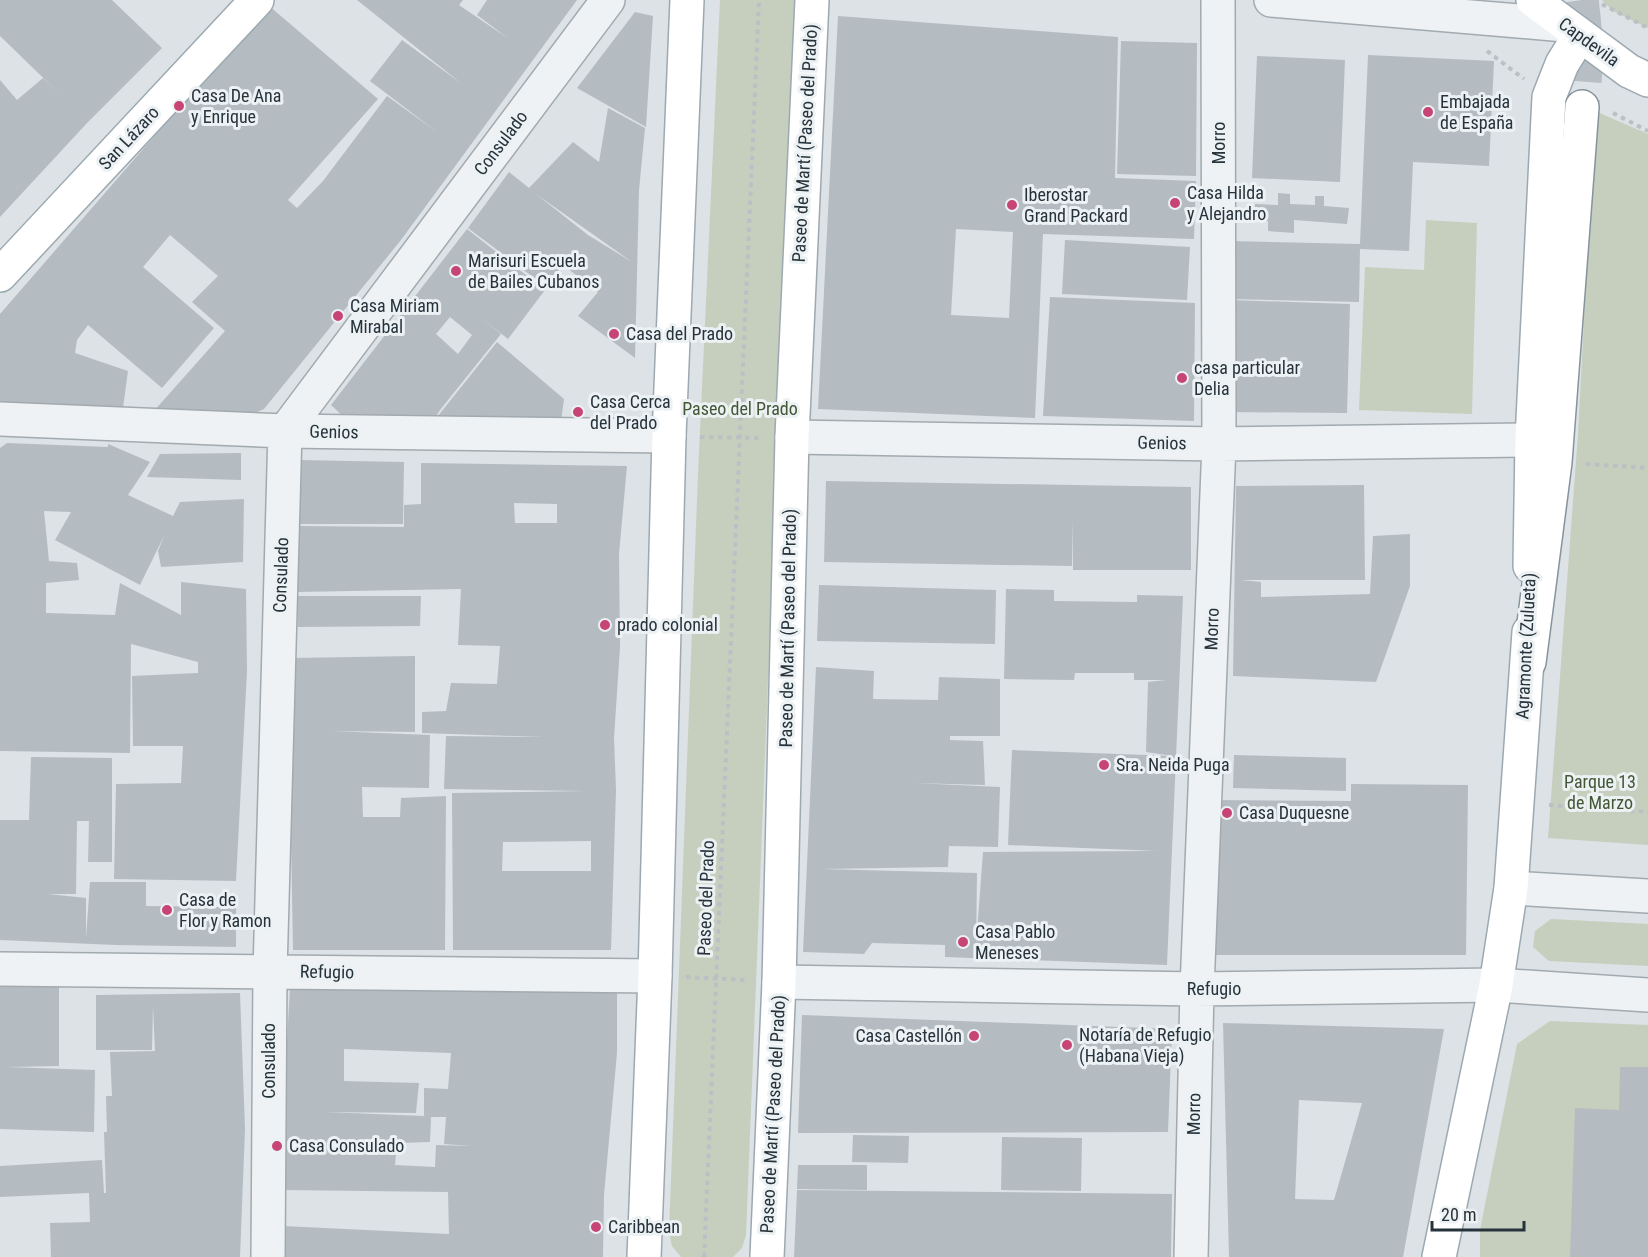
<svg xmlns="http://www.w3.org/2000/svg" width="1648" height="1257" font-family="'Roboto Condensed',sans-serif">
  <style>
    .green { fill: #c6cfbe }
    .building { fill: #b4bcc2; fill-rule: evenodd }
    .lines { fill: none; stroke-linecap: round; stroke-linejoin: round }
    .highway-tunnel { stroke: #b8bfc4; stroke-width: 33; stroke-dasharray: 33 16; stroke-linecap: butt }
    .minor-casing { stroke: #a2aaaf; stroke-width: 36 }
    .major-casing { stroke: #9ca9b1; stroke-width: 36 }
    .highway-casing { stroke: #85939c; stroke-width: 36 }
    .path { stroke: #bbc0c4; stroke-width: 4; stroke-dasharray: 4.5 4.5; stroke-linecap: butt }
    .minor { stroke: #eff2f4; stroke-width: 33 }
    .major { stroke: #fff; stroke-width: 33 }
    .highway { stroke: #fff; stroke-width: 33 }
    .poi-dot { fill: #c74575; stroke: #ecf1f4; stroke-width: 2 }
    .labels { text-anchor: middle; stroke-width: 6; stroke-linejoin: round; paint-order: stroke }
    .street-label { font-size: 18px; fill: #27333b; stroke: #ecf1f4 }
    .poi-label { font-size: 18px; fill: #27333b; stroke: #ecf1f4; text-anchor: start }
    .park-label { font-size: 18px; fill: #435735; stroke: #ecf1f4 }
  </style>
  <rect width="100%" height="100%" fill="#dce2e6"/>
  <path class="green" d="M 720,0 L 795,0 L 746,1235 L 742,1248 L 733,1257 L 681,1257 L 672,1246 L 669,1232 L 698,474 Z
    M 1602,0 L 1648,0 L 1648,28 L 1613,11 Z
    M 1595,111 L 1648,134 L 1648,845 L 1548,838 L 1578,434 Z
    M 1426,220 L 1477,223 L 1472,414 L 1359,410 L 1365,267 L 1424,270 Z
    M 1551,919 L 1648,924 L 1648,966 L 1549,961 L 1533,947 L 1535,931 Z
    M 1550,1021 L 1648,1025 L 1648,1257 L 1480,1257 L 1480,1230 L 1517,1044 Z"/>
  <path class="building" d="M 0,0 L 112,0 L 162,48 L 88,122 L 0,217 L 0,80 L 17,100 L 43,78 L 65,99 L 0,36 Z
    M 357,0 L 463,0 L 459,5 L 509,39 L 477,15 L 487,0 L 577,0 L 401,240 L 264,409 L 251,415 L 153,412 L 225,331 L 192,302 L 218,276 L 170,235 L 143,267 L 214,328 L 162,388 L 88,325 L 77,340 L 75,353 L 128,371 L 122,415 L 0,403 L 0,314 L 268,5 L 378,99 L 288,200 L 297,208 L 323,181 L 387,96 L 437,132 L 370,81 L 402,40 L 462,84 Z
    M 635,12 L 653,16 L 646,127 L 577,88 Z
    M 838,16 L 1118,37 L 1115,178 L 1196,181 L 1194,239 L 1043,234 L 1035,418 L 818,409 ZM 956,229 L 1013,232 L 1009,318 L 951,315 Z
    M 1121,41 L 1197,43 L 1196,176 L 1117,174 Z
    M 1368,55 L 1494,61 L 1489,166 L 1413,162 L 1409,251 L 1360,249 L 1359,302 L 1229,299 L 1231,241 L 1360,244 Z
    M 1257,56 L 1345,60 L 1340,182 L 1252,178 Z
    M 608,108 L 645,128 L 639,190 L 635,358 L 578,316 L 598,292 L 563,265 L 545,286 L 468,228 L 509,172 L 529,188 L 573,142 L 599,162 ZM 536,194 L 632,262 L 588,235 Z
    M 1278,193 L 1290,194 L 1290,204 L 1315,205 L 1315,196 L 1324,196 L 1324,206 L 1349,208 L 1347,224 L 1294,220 L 1294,233 L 1268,231 L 1268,221 L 1255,220 L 1255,204 L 1278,205 Z
    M 467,229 L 545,290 L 508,339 L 480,317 L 501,334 L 440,410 L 430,426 L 497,342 L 564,399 L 560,428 L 430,426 L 347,420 L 331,405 ZM 450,317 L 472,335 L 458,354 L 436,334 Z
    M 1065,240 L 1190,247 L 1187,300 L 1062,294 Z
    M 1050,297 L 1195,303 L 1194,421 L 1043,416 Z
    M 1230,300 L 1350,304 L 1347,413 L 1227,412 Z
    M 7,443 L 108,447 L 108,444 L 150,462 L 128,495 L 173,516 L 180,502 L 244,499 L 243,562 L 161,567 L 158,551 L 165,534 L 140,585 L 55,540 L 71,512 L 44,511 L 49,561 L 77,563 L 79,580 L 46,583 L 46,613 L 115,615 L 120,583 L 181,615 L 181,582 L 246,589 L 247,671 L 236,881 L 114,879 L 116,784 L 181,783 L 183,746 L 133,746 L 132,676 L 198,673 L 198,662 L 131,644 L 130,753 L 0,751 L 0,448 Z
    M 241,453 L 241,480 L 147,477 L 160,454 Z
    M 299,460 L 404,462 L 403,524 L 298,524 Z
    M 421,463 L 627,466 L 619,554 L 620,647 L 614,738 L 616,790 L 611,950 L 453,950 L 452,793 L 587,791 L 444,789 L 446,736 L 544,737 L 422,733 L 422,712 L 446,711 L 451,683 L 497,684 L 500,646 L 458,645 L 461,589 L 297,592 L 299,526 L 404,527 L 404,505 L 421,504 ZM 514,503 L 557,504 L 557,523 L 515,523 ZM 591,841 L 591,871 L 502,871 L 503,842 Z
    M 826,481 L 1191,487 L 1191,570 L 1073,570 L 1073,519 L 1072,566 L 824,562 Z
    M 1364,485 L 1365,580 L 1241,580 L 1261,582 L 1261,597 L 1370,594 L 1373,536 L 1410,534 L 1410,586 L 1376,682 L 1233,676 L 1236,486 Z
    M 819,585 L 996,590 L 995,644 L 817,641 Z
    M 1006,589 L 1054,590 L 1054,601 L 1137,602 L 1137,595 L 1183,596 L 1167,965 L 945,957 L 945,945 L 872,943 L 864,954 L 803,952 L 816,667 L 874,671 L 873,699 L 938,700 L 939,677 L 1000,679 L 1000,736 L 950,736 L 950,740 L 983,741 L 985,785 L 914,783 L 1000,787 L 998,847 L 949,846 L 948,867 L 821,869 L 977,873 L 976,946 L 983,852 L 1157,851 L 1008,845 L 1012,750 L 1173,756 L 1146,752 L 1148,682 L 1166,680 L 1134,680 L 1134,673 L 1075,673 L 1074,680 L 1004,679 Z
    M 297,596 L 421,596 L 420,626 L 298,627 Z
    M 415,656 L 415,732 L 331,731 L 430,735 L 429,788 L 362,787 L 363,817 L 400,817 L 401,798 L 446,796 L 445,950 L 293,950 L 291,837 L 293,658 Z
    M 1234,755 L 1346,758 L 1346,791 L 1233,788 Z
    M 31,757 L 112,758 L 112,862 L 88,862 L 89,821 L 77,821 L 76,894 L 48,894 L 86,898 L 86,938 L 90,882 L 146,882 L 146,906 L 236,907 L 236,947 L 116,945 L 0,940 L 0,820 L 29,820 Z
    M 1351,784 L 1468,785 L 1466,955 L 1210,955 L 1211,800 L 1351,801 Z
    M 0,987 L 59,987 L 59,1066 L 7,1067 L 95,1070 L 94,1132 L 0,1129 Z
    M 290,989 L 617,992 L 617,1053 L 604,1195 L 603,1257 L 282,1257 L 283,1226 L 449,1234 L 448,1192 L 282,1190 L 283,1110 ZM 344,1049 L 451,1053 L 448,1089 L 424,1088 L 424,1116 L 325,1112 L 416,1113 L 419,1083 L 344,1081 ZM 431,1117 L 446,1117 L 444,1144 L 471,1146 L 436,1145 L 435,1167 L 395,1165 L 397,1143 L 430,1142 Z
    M 240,993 L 245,1129 L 240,1257 L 51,1257 L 50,1223 L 90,1222 L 89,1193 L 0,1197 L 0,1166 L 102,1160 L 104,1193 L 106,1193 L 104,1132 L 107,1132 L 106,1096 L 112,1096 L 110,1052 L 155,1051 L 153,1006 L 152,1050 L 96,1050 L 96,995 Z
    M 802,1015 L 1172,1029 L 1168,1132 L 798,1133 Z
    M 1223,1023 L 1444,1029 L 1403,1257 L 1229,1257 ZM 1299,1100 L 1362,1103 L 1334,1200 L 1295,1199 Z
    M 1620,1067 L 1648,1067 L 1648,1257 L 1570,1257 L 1575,1108 L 1619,1110 Z
    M 853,1135 L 909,1136 L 908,1163 L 852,1162 Z
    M 1002,1137 L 1082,1138 L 1081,1191 L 1001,1190 Z
    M 798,1165 L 867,1165 L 867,1190 L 797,1189 Z
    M 797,1190 L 1172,1194 L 1171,1257 L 794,1257 Z"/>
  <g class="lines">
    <path class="highway-tunnel" d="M 1582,0 C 1587,35 1588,72 1582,107"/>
    <defs>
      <path id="minor" d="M 1271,0 L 1565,25
        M 0,419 L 285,431 L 669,436
        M 792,437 L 1219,444 L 1532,440
        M 1511,888 L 1648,896
        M 0,969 L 655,976
        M 779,982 L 1197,989 L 1496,985 L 1648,995
        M 268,1257 L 270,972 L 285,431 L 608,0
        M 1191,1257 L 1197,989 L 1219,444 L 1218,0"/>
      <path id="major" d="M 1533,0 L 1629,71 L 1648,80
        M 0,275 L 257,0
        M 1530,566 L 1532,440 L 1549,97 L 1562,64 L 1580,35
        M 644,1257 L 655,976 L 669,436 L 687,0
        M 767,1257 L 779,982 L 792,437 L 812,0
        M 1439,1257 L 1496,985 L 1511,888 L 1529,632"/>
      <path id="highway" d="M 1529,662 L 1555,462 L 1582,107"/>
    </defs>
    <use href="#minor" class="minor-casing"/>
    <use href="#major" class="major-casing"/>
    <use href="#highway" class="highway-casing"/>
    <path class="path" d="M 1594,0 L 1648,28
      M 1487,51 L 1524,79
      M 1613,113 L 1648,131
      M 700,437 L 761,438
      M 1586,464 L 1648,468
      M 1549,805 L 1648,812
      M 686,977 L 747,980
      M 704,1257 L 759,0"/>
    <use href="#minor" class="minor"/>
    <use href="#major" class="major"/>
    <use href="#highway" class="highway"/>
  </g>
  <g class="poi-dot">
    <circle cx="179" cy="106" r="6"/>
    <circle cx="1428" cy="112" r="6"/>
    <circle cx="1175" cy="203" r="6"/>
    <circle cx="1012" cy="205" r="6"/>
    <circle cx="456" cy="271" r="6"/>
    <circle cx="338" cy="316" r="6"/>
    <circle cx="614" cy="334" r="6"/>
    <circle cx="1182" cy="378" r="6"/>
    <circle cx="578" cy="412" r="6"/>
    <circle cx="605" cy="625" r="6"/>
    <circle cx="1104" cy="765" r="6"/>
    <circle cx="1227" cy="813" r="6"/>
    <circle cx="167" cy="910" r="6"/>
    <circle cx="963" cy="942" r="6"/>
    <circle cx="974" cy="1036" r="6"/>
    <circle cx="1067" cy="1045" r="6"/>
    <circle cx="277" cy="1146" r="6"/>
    <circle cx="596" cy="1227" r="6"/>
  </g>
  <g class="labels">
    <g class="street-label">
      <text transform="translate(1589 42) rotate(36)" y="6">Capdevila</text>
      <text transform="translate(129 138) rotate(-47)" y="6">San Lázaro</text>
      <text transform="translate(501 143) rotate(-53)" y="6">Consulado</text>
      <text transform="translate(805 143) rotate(-87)" y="6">Paseo de Martí (Paseo del Prado)</text>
      <text transform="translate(1219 143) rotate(-90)" y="6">Morro</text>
      <text transform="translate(334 432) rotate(1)" y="6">Genios</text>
      <text transform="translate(1162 443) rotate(1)" y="6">Genios</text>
      <text transform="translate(281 575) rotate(-88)" y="6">Consulado</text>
      <text transform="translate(788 628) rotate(-89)" y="6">Paseo de Martí (Paseo del Prado)</text>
      <text transform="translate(1212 629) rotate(-88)" y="6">Morro</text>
      <text transform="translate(1526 646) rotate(-87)" y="6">Agramonte (Zulueta)</text>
      <text transform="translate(706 898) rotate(-88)" y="6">Paseo del Prado</text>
      <text transform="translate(327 972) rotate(1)" y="6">Refugio</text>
      <text x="1214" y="995">Refugio</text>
      <text transform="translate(269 1061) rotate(-90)" y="6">Consulado</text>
      <text transform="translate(773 1114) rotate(-87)" y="6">Paseo de Martí (Paseo del Prado)</text>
      <text transform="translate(1194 1114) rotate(-89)" y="6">Morro</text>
    </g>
    <g class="poi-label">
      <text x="191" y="102">Casa De Ana<tspan x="191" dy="21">y Enrique</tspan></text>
      <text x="1440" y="108">Embajada<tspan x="1440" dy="21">de España</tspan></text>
      <text x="1187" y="199">Casa Hilda<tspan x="1187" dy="21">y Alejandro</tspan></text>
      <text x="1024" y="201">Iberostar<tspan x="1024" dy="21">Grand Packard</tspan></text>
      <text x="468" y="267">Marisuri Escuela<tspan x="468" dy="21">de Bailes Cubanos</tspan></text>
      <text x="350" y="312">Casa Miriam<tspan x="350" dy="21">Mirabal</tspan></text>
      <text x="626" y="340">Casa del Prado</text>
      <text x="1194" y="374">casa particular<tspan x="1194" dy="21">Delia</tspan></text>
      <text x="590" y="408">Casa Cerca<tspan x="590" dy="21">del Prado</tspan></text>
      <text x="617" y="631">prado colonial</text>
      <text x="1116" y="771">Sra. Neida Puga</text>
      <text x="1239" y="819">Casa Duquesne</text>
      <text x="179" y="906">Casa de<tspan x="179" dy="21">Flor y Ramon</tspan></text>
      <text x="975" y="938">Casa Pablo<tspan x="975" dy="21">Meneses</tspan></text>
      <text x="1079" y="1041">Notaría de Refugio<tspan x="1079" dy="21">(Habana Vieja)</tspan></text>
      <text x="962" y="1042" text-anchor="end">Casa Castellón</text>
      <text x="289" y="1152">Casa Consulado</text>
      <text x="608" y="1233">Caribbean</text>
    </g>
    <g class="park-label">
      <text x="740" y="415">Paseo del Prado</text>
      <text x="1600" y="788">Parque 13<tspan x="1600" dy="21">de Marzo</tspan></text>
    </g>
  </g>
  <path d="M1432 1221v9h92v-9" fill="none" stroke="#27333b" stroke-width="3"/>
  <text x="1441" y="1221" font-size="18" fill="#27333b" stroke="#ecf1f4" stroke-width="4.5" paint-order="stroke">20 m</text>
</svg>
